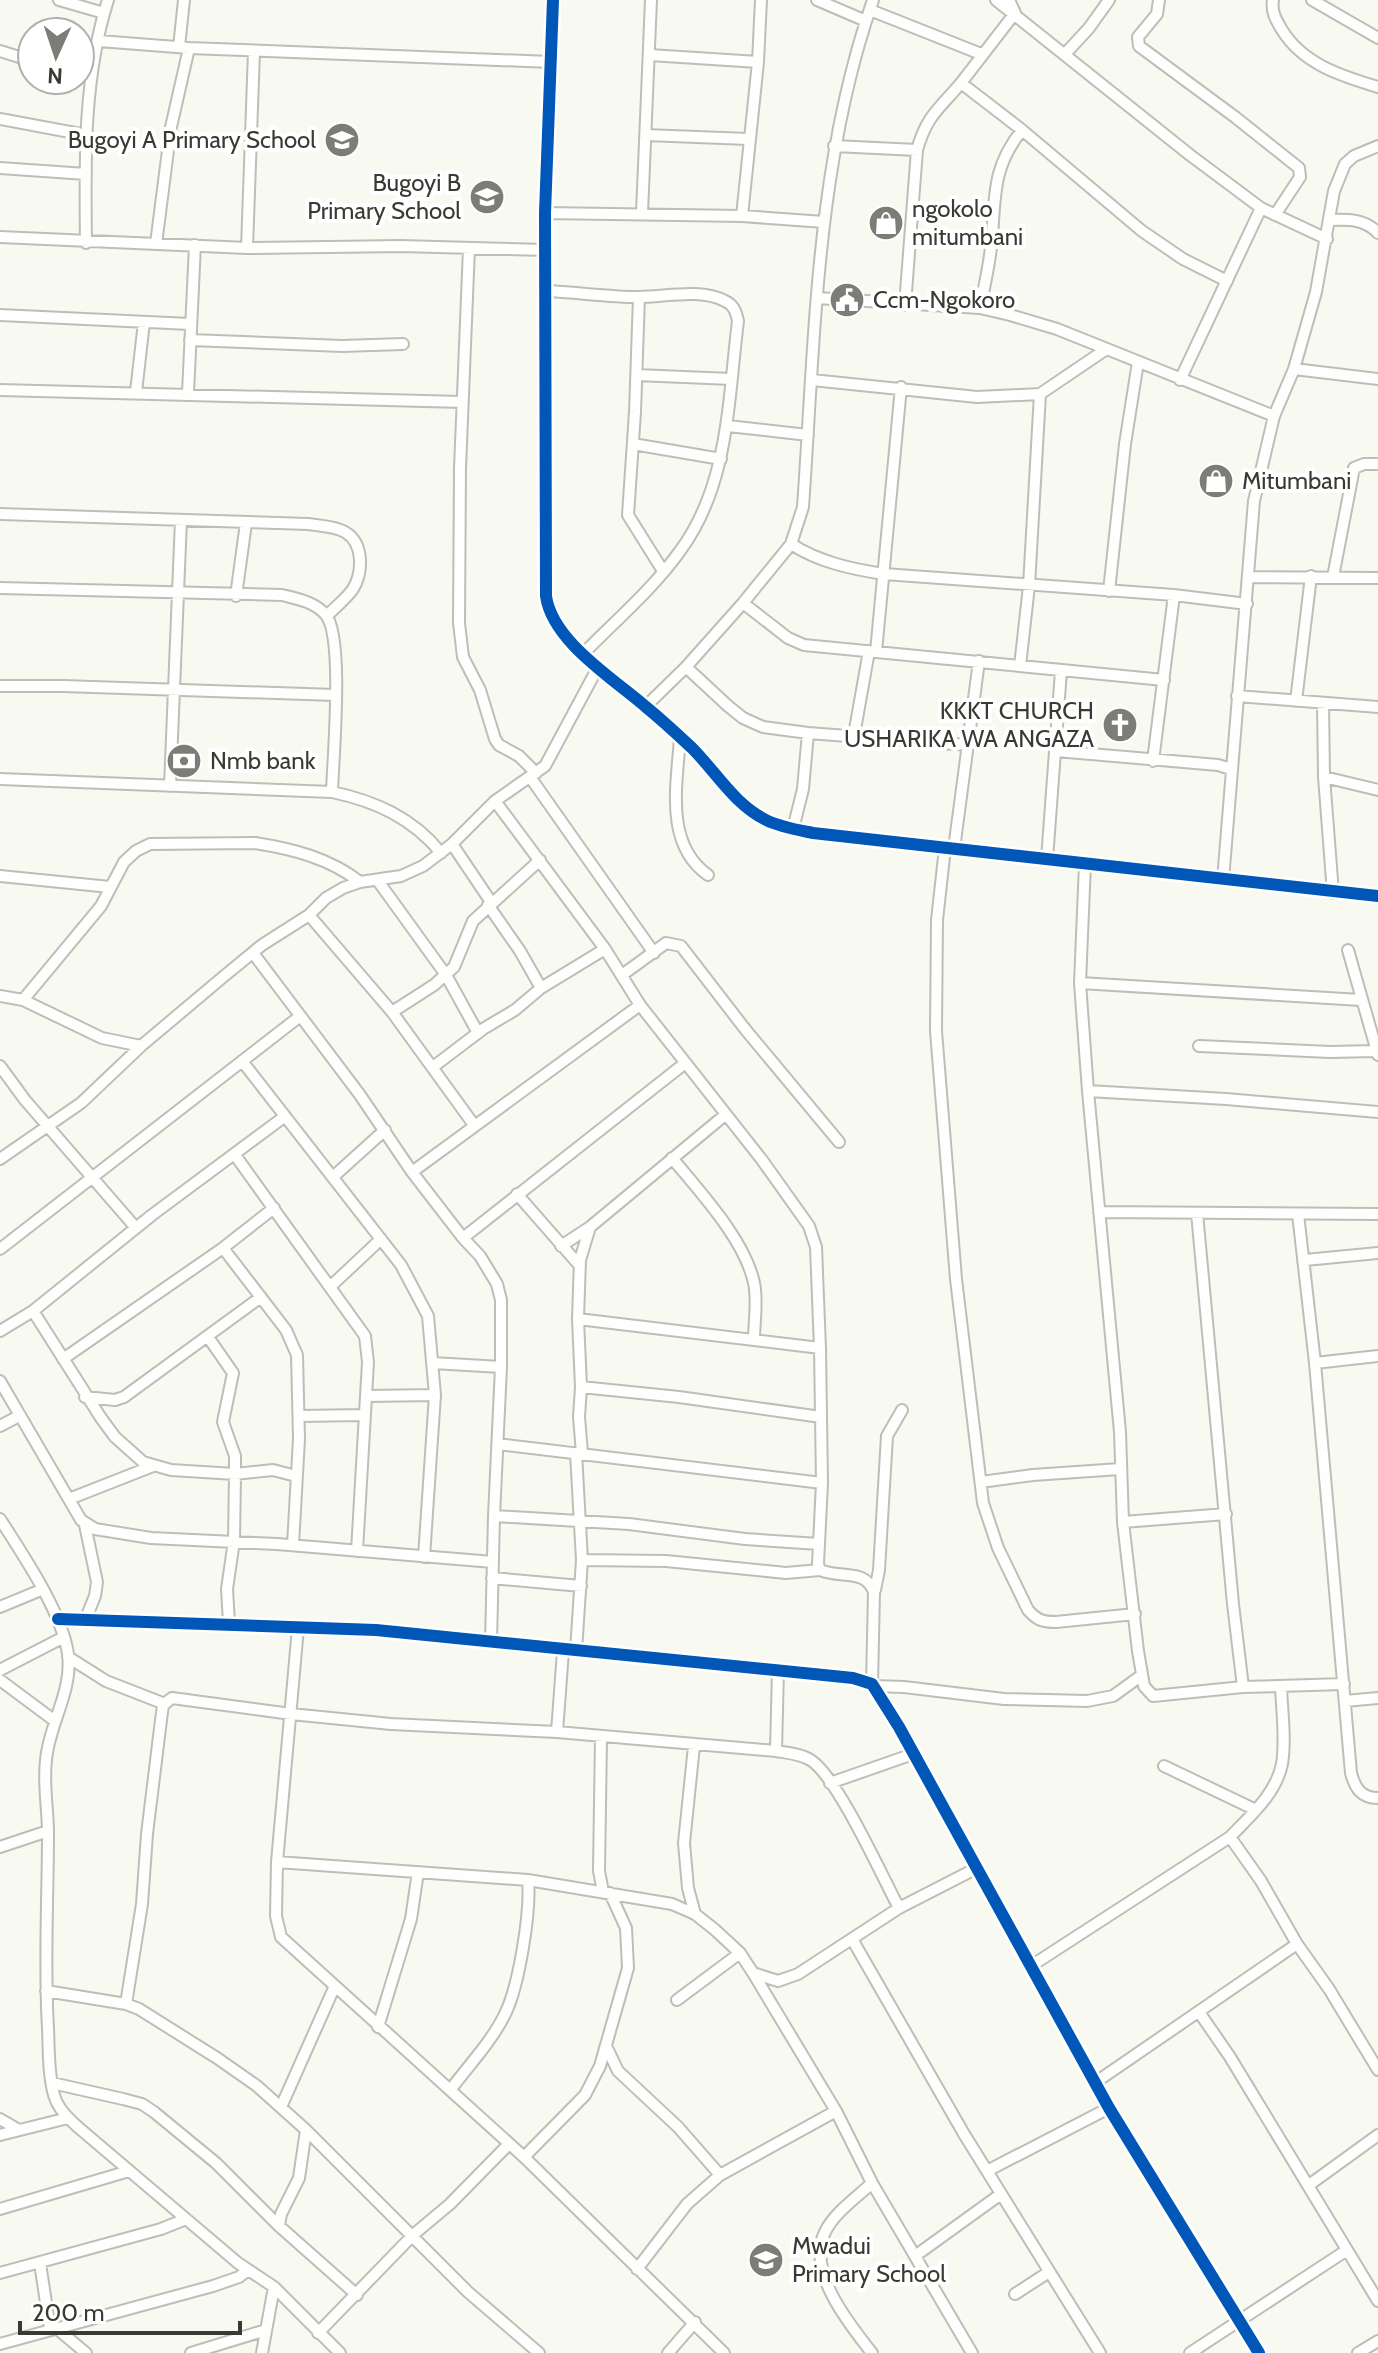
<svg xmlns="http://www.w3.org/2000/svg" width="1378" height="2353" font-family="Cabin,sans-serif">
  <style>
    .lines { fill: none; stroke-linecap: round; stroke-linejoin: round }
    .minor-casing { stroke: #bdbeb8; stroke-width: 14 }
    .minor { stroke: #fefefd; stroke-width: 10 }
    .cycleway-casing { stroke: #fff; stroke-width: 17 }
    .cycleway { stroke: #0057b8; stroke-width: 12 }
    .labels { text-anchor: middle; stroke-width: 8; stroke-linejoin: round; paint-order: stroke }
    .poi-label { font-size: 24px; fill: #383a34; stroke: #fff; text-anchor: start }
  </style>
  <rect width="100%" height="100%" fill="#f8faf2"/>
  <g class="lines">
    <defs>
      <path id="minor" d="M 59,0 L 104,13
        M 553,0 L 545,213 L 546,596 C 552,641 614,679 646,707 C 662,720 677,734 692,748 C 716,772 734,804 766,820 C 780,827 798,830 813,833 L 1378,896
        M 817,0 L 866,21
        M 996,0 L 1190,155 L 1261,208 L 1327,239
        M 1159,0 L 1157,14 L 1138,37 L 1139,46 L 1235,117 L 1299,168 L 1300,177 L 1275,215
        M 1273,0 C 1271,12 1276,20 1282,30 C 1303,64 1341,76 1378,87
        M 1312,0 L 1378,38
        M 870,10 L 981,54
        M 99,41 L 189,48 L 551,62
        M 179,47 L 184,0
        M 0,51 L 32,61
        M 1065,54 L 1089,28 L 1109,0
        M 650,55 L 758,62
        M 961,83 L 1022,130 L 1142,231 L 1183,259 L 1227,281
        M 0,119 L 86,135
        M 646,135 L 748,139
        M 834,146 L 917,150
        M 0,168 L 86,174
        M 545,213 L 742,216 L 824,222
        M 642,213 L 651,0
        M 742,216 L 758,62 L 761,0
        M 1329,220 C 1348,219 1365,219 1378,233
        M 0,237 L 247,248 L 401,246 L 546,250
        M 86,243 C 85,162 83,78 108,0
        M 156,244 L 171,127 L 189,48
        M 247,248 L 254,51
        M 469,248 L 460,468 L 459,623 L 463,657 L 480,690 L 495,739 L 499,745 L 519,756 L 536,773
        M 545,291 C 576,292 607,297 638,297 C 666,297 700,288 725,301 C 734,305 736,312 738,321 C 728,400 729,485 680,551 C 653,589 615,621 583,654
        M 639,297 L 635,412 L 628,515 L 663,571
        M 817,298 L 980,308 L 1010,315 L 1057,329 L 1274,416
        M 905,305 L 917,150 C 927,115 939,109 961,83 C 979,60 997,36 1015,13 L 1009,0
        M 980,308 C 984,288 989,267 991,247 C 996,200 990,170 1022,130
        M 0,315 L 190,324
        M 190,340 L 342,346 L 403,344
        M 1294,369 L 1378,379
        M 637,375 L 731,379
        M 812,380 L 977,397 L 1040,394 L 1105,350
        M 1180,380 L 1261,208
        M 0,390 L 462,402
        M 136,392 L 144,322
        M 188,393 L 195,245
        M 728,426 L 808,435
        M 633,444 L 721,459
        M 0,514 L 308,524 C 320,526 334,526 345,532 C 364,543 363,572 353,589 C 346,599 335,607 327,616
        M 791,544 C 819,562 851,569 884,574 L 1174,595 L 1247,604
        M 1249,577 L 1378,578
        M 1333,577 L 1354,468 L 1364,464 L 1378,464
        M 0,588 L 282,595 C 298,599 315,602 326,615 C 344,638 333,758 332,792
        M 1109,591 L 1125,444 L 1138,362
        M 236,596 L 246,523
        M 743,603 L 788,638 L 804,645 L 1164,680
        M 876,652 L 901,387
        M 1020,666 L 1029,586 L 1040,394
        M 686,667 L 728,706 L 743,718 L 763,727 L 808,733 L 969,745
        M 0,686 L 63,686 L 335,695
        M 1237,696 L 1378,707
        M 1296,701 L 1311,576
        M 1323,703 L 1324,777 L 1333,893
        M 646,706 L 686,667 L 743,603 L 791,544 L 803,507 C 815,336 816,163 873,0
        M 854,735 L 869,651
        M 680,738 C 677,784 664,844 708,875
        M 1056,751 L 1218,765 L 1231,769
        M 1153,761 L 1174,595
        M 530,777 L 654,953
        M 1324,777 L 1378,790
        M 0,779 L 332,792 C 375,801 413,818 441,853
        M 170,786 L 181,520
        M 495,801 L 605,949 L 640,1005 L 762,1160 L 809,1226 L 816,1247 L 820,1348 L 822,1483 L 818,1564 L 820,1570 C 841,1579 865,1568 874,1592 L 872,1684
        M 793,829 L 803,789 L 808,733
        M 452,844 L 491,902
        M 945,848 L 937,920 L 936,1031 L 956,1279 L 983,1503 L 998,1548 L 1028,1610 C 1037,1620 1042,1622 1056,1622 L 1135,1614
        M 954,849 L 979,661
        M 1047,859 L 1061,671
        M 1085,864 L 1080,983 L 1088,1091 L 1120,1432 L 1123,1522 L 1138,1651 L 1144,1686 L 1153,1696 L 1243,1687 L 1344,1684
        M 0,876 L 110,887
        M 1223,880 L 1254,501 L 1274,416 L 1294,369 L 1316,292 L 1334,191 L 1345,164 L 1354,156 L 1378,146
        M 378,881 L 446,975 L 478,1033
        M 488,905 L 520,951 L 541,988
        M 309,915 L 392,1012 L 474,1125
        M 1348,950 L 1378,1055
        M 253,953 L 360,1095 L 412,1172 L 463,1238 L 480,1256 L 497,1284 L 501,1300 L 501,1367 L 494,1516 L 491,1642
        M 622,975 L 666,943 L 681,946 L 745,1029 L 839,1142
        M 1080,983 L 1361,1000
        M 0,996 L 23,1000 L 102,1038 L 141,1046
        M 23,1000 L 101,906 L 124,862 L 136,851 L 150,844 L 255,843 C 293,849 329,858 360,882
        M 392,1012 L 434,985 L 454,967 L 473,921 L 540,860
        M 1199,1046 L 1330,1052 L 1376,1051
        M 242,1061 L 401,1265 L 428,1316 L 435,1395 L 424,1557
        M 0,1066 L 25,1100 L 136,1228
        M 433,1067 L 483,1029 L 515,1010 L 541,988 L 605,949
        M 1088,1091 L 1226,1099 L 1378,1112
        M 235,1155 L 365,1336 L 368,1362 L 357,1551
        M 672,1158 C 700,1192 745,1240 754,1283 C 758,1301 754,1322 754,1340
        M 0,1159 L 81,1103 L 141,1046 L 223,977 L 262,945 L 309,915 L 326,898 L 343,888 L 360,882 L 401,876 L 423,866 L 452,844 L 495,801 L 545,766 L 597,669
        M 412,1172 L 640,1005
        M 334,1176 L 385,1130
        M 517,1194 L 580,1266
        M 1099,1212 L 1378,1214
        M 1197,1213 L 1233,1604 L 1243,1687
        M 1298,1214 L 1315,1363 L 1351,1773 C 1355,1788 1361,1798 1378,1798
        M 463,1238 L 684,1064
        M 561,1246 L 590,1227
        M 223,1248 L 286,1330 L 297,1355 L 299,1439 L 293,1545
        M 0,1249 L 299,1017
        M 1305,1260 L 1378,1253
        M 331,1286 L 381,1239
        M 33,1311 L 101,1418 L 115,1437 L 143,1462 L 171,1470 L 235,1474 L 273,1470 L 296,1476
        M 578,1319 L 820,1348
        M 0,1331 L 33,1311 L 152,1215 L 284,1117
        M 208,1337 L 233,1373 L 223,1422 L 235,1456 L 235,1474 L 234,1541 L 227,1589 L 229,1623
        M 63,1359 L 223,1248 L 274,1208
        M 433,1363 L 501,1367
        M 1315,1363 L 1378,1356
        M 0,1381 L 81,1520 L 95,1529 L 151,1538 L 277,1544 L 493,1562
        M 581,1387 L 679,1397 L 821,1417
        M 366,1396 L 435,1395
        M 85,1397 L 115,1400 L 124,1397 L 261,1297
        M 299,1416 L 365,1415
        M 0,1426 L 19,1416
        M 498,1444 L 822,1483
        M 582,1453 L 579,1417 L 581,1387 L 578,1319 L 580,1260 L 590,1227 L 725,1115
        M 981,1482 L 1033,1475 L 1120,1469
        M 69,1499 L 153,1466
        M 494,1516 L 629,1524 L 745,1539 L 819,1544
        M 0,1519 C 23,1555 62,1612 68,1654 C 73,1691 49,1724 46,1760 C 43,1785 48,1809 48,1833 C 48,1898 44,1963 48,2028 C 49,2050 48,2073 54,2095 C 58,2109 68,2118 79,2128 L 238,2263 L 274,2287 L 340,2353
        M 1123,1522 L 1226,1514
        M 85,1525 L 97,1582 L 95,1596 L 86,1618
        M 582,1560 L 666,1561 L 786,1573 L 820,1570
        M 492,1578 L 581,1586
        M 875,1590 L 879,1570 L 887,1436 L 902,1410
        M 0,1607 L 41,1590
        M 58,1619 L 376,1630 L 853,1678 L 872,1684 L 899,1727 L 1109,2108 L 1259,2353
        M 298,1628 L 277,1862 L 276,1916 L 281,1937 L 524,2157 L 724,2353
        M 576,1651 L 582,1560 L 576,1453
        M 68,1657 L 106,1681 L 165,1704
        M 0,1670 L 64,1637
        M 0,1680 L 55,1721
        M 874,1686 L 904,1687 L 1004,1699 L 1087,1701 L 1113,1696 L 1142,1675
        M 1345,1701 L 1378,1698
        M 557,1732 L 563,1651
        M 601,1738 L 599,1871 L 603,1892
        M 694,1746 L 684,1843 L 688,1888 L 695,1914
        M 776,1751 L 778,1670
        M 1164,1766 L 1256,1810
        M 830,1783 L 913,1754
        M 1230,1837 L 1261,1881 L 1297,1944 L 1329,1989 L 1378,2070
        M 0,1847 L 48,1831
        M 277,1862 L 528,1880 L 672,1904 L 695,1914 L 714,1929 L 740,1953 L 753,1973 L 836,2111 L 872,2183 L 972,2353
        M 852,1939 L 964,2134 L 1100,2353
        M 1031,1966 L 1230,1837 C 1250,1816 1276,1794 1282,1764 C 1286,1740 1282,1712 1281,1687
        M 753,1973 L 778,1981 L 798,1974 L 899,1908 L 977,1868
        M 46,1991 L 126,2004 L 139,2009 L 217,2058 L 257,2086 L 306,2130 L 468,2292 L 539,2353
        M 677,2000 L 740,1953
        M 126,2004 L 142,1904 L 147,1834 L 161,1720 L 163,1705 L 172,1698 L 291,1714 L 391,1724 L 557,1732 L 776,1751 C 788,1753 802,1754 812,1761 C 838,1779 882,1876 899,1908
        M 1199,2012 L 1230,2057 L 1378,2301
        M 378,2027 L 411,1919 L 418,1872
        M 606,2046 L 618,2071 L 678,2127 L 720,2175
        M 1096,2082 L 1297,1944
        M 52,2083 L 123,2099 L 142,2104 L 154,2112 L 216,2163 L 279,2226 L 357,2295
        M 451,2089 C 469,2065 492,2041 505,2014 C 519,1986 531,1911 528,1880
        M 281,2107 L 334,1988
        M 0,2119 L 19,2130
        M 0,2135 L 68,2118
        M 524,2157 L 585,2095 L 600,2066 L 628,1968 L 626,1928 L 610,1893
        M 987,2171 L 1109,2108
        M 1309,2185 L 1378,2135
        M 0,2209 L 129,2171
        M 279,2226 L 281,2214 L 299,2178 L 306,2130
        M 915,2256 L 1001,2194
        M 40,2263 L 50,2329
        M 637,2269 L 687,2204 L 720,2175 L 836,2111
        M 0,2273 L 161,2229 L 186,2219
        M 1015,2294 L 1049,2272
        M 55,2327 L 86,2353
        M 318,2333 L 413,2235 L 450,2204 L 509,2144
        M 0,2344 L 213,2286 L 239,2277 L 248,2270
        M 191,2353 L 266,2330
        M 262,2353 L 274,2287
        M 668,2353 L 695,2322
        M 872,2353 C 849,2324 806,2271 825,2232 C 834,2213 856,2198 872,2183
        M 1190,2353 L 1347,2250
        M 1358,2353 L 1378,2341"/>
    </defs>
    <use href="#minor" class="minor-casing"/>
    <use href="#minor" class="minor"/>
    <defs>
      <path id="cycleway" d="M 553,0 L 545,213 L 546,596 C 552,641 614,679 646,707 C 662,720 677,734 692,748 C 716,772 734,804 766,820 C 780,827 798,830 813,833 L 1378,896
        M 58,1619 L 376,1630 L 853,1678 L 872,1684 L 899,1727 L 1109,2108 L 1259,2353"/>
    </defs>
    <use href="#cycleway" class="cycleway-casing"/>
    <use href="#cycleway" class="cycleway"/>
  </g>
  <defs>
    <symbol id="school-disc" viewBox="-11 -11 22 22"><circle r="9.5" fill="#7b7d76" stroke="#fff"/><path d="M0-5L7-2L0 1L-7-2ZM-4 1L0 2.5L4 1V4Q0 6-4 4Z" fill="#fff"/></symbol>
    <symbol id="shop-disc" viewBox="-11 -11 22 22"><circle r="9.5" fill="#7b7d76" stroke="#fff"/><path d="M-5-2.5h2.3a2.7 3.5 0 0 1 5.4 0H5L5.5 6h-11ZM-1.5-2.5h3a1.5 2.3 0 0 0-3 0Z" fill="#fff"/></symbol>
    <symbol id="civic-disc" viewBox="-11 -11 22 22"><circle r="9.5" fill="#7b7d76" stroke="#fff"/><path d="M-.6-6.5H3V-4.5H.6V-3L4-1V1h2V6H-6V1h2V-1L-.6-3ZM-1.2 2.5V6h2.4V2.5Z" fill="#fff"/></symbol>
    <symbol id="church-disc" viewBox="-11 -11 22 22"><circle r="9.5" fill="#7b7d76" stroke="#fff"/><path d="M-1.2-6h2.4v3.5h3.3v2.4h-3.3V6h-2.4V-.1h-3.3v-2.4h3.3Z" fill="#fff"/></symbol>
    <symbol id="bank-disc" viewBox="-11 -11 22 22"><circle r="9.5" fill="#7b7d76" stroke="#fff"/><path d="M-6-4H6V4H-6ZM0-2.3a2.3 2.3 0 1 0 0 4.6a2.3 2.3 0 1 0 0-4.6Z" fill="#fff"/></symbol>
  </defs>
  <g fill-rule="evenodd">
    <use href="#school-disc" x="322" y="120" width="40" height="40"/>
    <use href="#school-disc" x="467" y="177" width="40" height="40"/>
    <use href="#shop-disc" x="866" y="203" width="40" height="40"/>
    <use href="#civic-disc" x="827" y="280" width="40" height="40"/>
    <use href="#shop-disc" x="1196" y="461" width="40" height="40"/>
    <use href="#church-disc" x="1100" y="705" width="40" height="40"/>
    <use href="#bank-disc" x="164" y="741" width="40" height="40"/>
    <use href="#school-disc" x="746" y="2240" width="40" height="40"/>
  </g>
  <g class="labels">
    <g class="poi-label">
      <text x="316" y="148" text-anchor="end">Bugoyi A Primary School</text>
      <text x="461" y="191" text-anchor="end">Bugoyi B<tspan x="461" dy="28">Primary School</tspan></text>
      <text x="912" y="217">ngokolo<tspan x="912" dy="28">mitumbani</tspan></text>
      <text x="873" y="308">Ccm-Ngokoro</text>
      <text x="1242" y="489">Mitumbani</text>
      <text x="1094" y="719" text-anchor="end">KKKT CHURCH<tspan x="1094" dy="28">USHARIKA WA ANGAZA</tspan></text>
      <text x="210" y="769">Nmb bank</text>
      <text x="792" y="2254">Mwadui<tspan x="792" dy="28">Primary School</tspan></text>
    </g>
  </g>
  <g transform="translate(56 56) rotate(183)"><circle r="38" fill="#ffffff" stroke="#afb0ae" stroke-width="2"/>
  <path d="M0-6L14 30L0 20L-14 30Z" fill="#7b7d76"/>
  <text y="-12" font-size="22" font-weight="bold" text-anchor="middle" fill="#383a34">N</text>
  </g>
  <path d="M20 2321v12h220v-12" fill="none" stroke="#383a34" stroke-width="4"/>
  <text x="32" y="2321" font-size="24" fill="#383a34" stroke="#ffffff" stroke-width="6" paint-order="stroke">200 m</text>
</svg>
